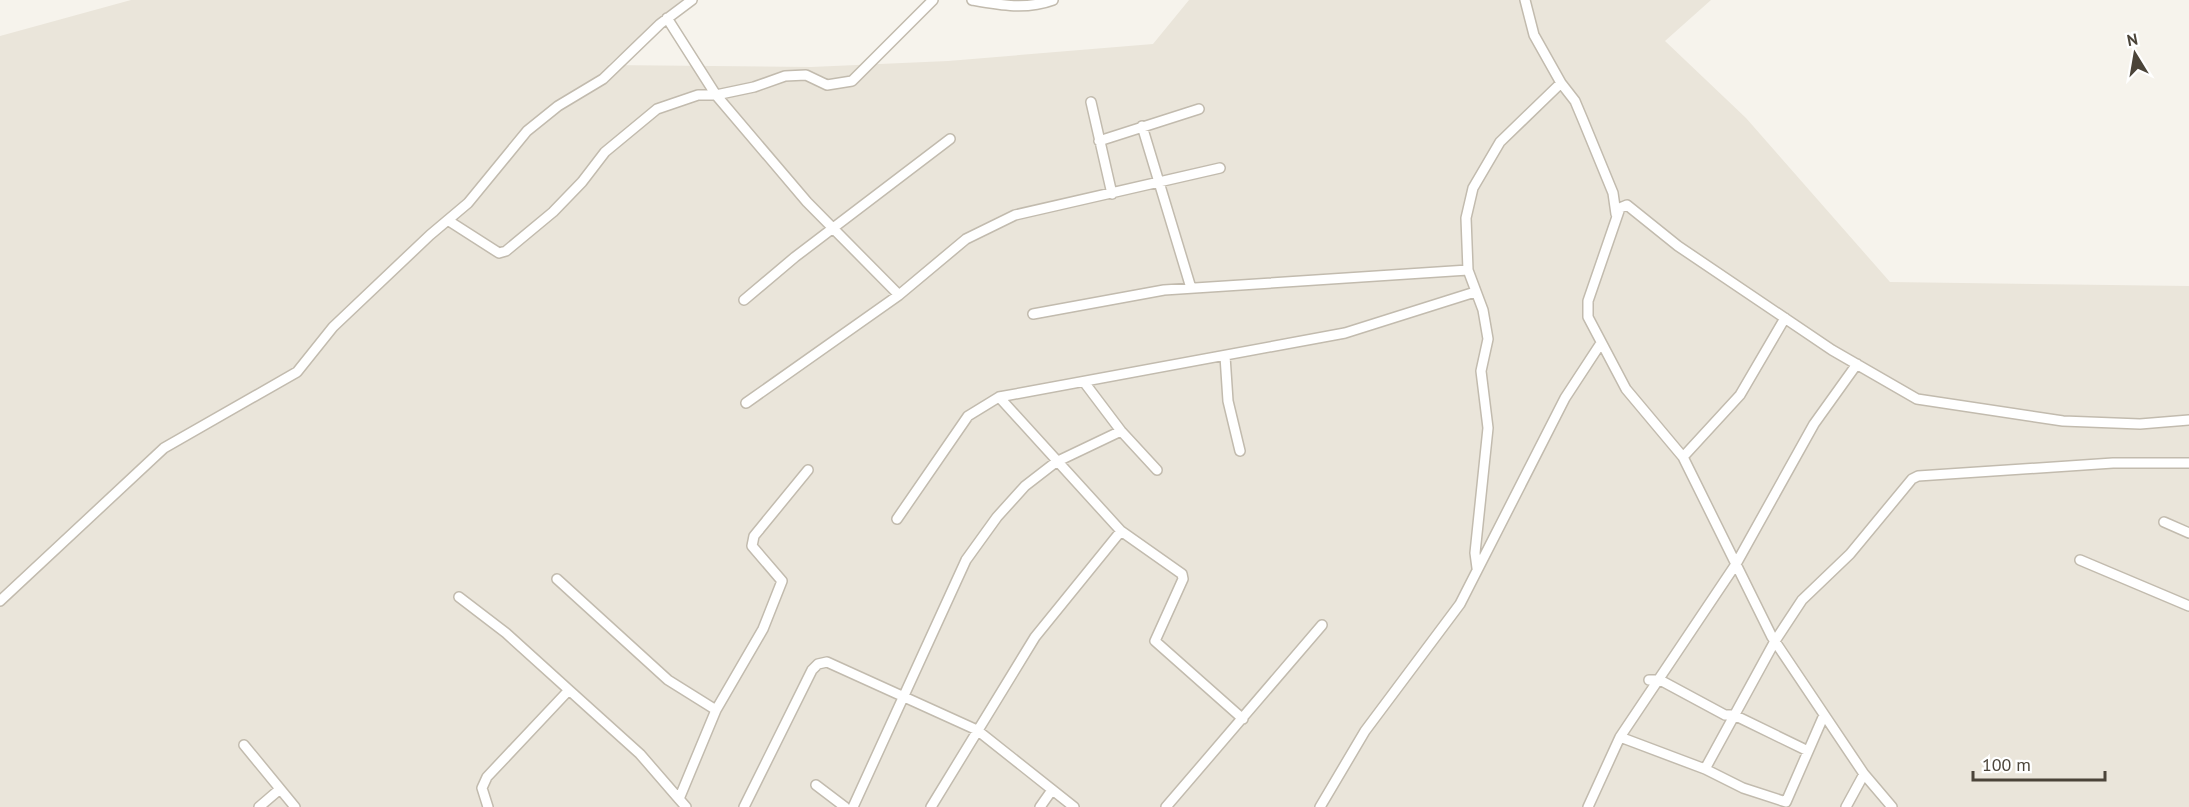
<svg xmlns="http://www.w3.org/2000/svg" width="2189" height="807" font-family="'PT Sans',sans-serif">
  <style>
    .residential { fill: #eae5da }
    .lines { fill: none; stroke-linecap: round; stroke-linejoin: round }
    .minor-casing { stroke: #c2bbae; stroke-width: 12 }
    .minor { stroke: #fff; stroke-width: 9 }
  </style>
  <rect width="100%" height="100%" fill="#f6f3ec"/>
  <path class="residential" d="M 131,0 L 682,0 L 608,65 L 811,67 L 948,61 L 1153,44 L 1189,0 L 1711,0 L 1665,41 L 1746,118 L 1890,282 L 2189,286 L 2189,807 L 0,807 L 0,36 Z"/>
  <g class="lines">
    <defs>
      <path id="minor" d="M 972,0 C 1000,5 1026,10 1053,0
        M 1525,0 L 1534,35 L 1561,83 L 1575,101 L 1583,120 L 1613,193 L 1616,214
        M 667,18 L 716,95 L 807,202 L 899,295
        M 1091,102 L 1112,194
        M 1142,126 L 1191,288
        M 1099,141 L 1199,109
        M 449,221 L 499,253 L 506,251 L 553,212 L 582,182 L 605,152 L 657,109 L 698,95 L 716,95 L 754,87 L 785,76 L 806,75 L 827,85 L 852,81 L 933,0
        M 744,300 L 795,257 L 950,139
        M 1033,314 L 1164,290 L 1468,270
        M 1225,356 L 1228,401 L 1240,451
        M 1084,382 L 1121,431 L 1157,470
        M 999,397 L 1121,531 L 1182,574 L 1183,579 L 1155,641 L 1243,719
        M 746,403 L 899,295 L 966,239 L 1015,215 L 1220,168
        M 1683,457 L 1740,395 L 1785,318
        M 897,519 L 968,416 L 999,397 L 1345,333 L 1475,292
        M 2164,522 L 2189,533
        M 2080,560 L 2189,606
        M 1477,568 L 1475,553 L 1488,428 L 1481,371 L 1488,339 L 1483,310 L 1468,270 L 1466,218 L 1473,188 L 1500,142 L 1561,83
        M 557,579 L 668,680 L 716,710 L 679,799 L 686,807
        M 459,597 L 506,633 L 569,690 L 487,777 L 482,788 L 488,807
        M 0,601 L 164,448 L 297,372 L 333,327 L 430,235 L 468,203 L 527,131 L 558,106 L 603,79 L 660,24 L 692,0
        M 1649,680 L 1660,680 L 1725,715 L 1734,715 L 1808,751
        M 569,690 L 640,754 L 679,799
        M 716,710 L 763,629 L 782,581 L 752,546 L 754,536 L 808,470
        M 1620,737 L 1705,769 L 1743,788 L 1786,802 L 1824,715
        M 244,745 L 295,807
        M 1705,769 L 1775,641 L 1802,600 L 1850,554 L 1912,479 L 1918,476 L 2113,463 L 2189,463
        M 816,785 L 845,807
        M 259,807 L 280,789
        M 744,807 L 812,670 L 818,664 L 827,662 L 977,730 L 1074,807
        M 853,807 L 966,560 L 997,517 L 1025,486 L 1056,462 L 1121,431
        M 931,807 L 1035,637 L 1121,531
        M 1040,807 L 1052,790
        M 1166,807 L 1322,625
        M 1320,807 L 1365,731 L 1460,604 L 1565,398 L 1601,343
        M 1588,807 L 1620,737 L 1736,564 L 1814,424 L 1857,364
        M 1846,807 L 1864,774
        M 1892,807 L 1864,774 L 1772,637 L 1683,457 L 1626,389 L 1588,317 L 1588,301 L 1620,208 L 1627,205 L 1678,246 L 1832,350 L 1917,399 L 2063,421 L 2140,424 L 2189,420"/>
    </defs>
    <use href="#minor" class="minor-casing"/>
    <use href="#minor" class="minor"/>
  </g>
  <g transform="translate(2135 54) rotate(349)" stroke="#ffffff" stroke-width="4.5" paint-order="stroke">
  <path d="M0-4.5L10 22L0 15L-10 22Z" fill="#4b4439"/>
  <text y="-9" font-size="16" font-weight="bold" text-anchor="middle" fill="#4b4439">N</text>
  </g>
  <path d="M1973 771v9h132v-9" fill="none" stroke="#4b4439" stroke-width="3"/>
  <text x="1982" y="771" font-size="18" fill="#4b4439" stroke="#ffffff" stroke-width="4.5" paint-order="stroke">100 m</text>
</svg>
